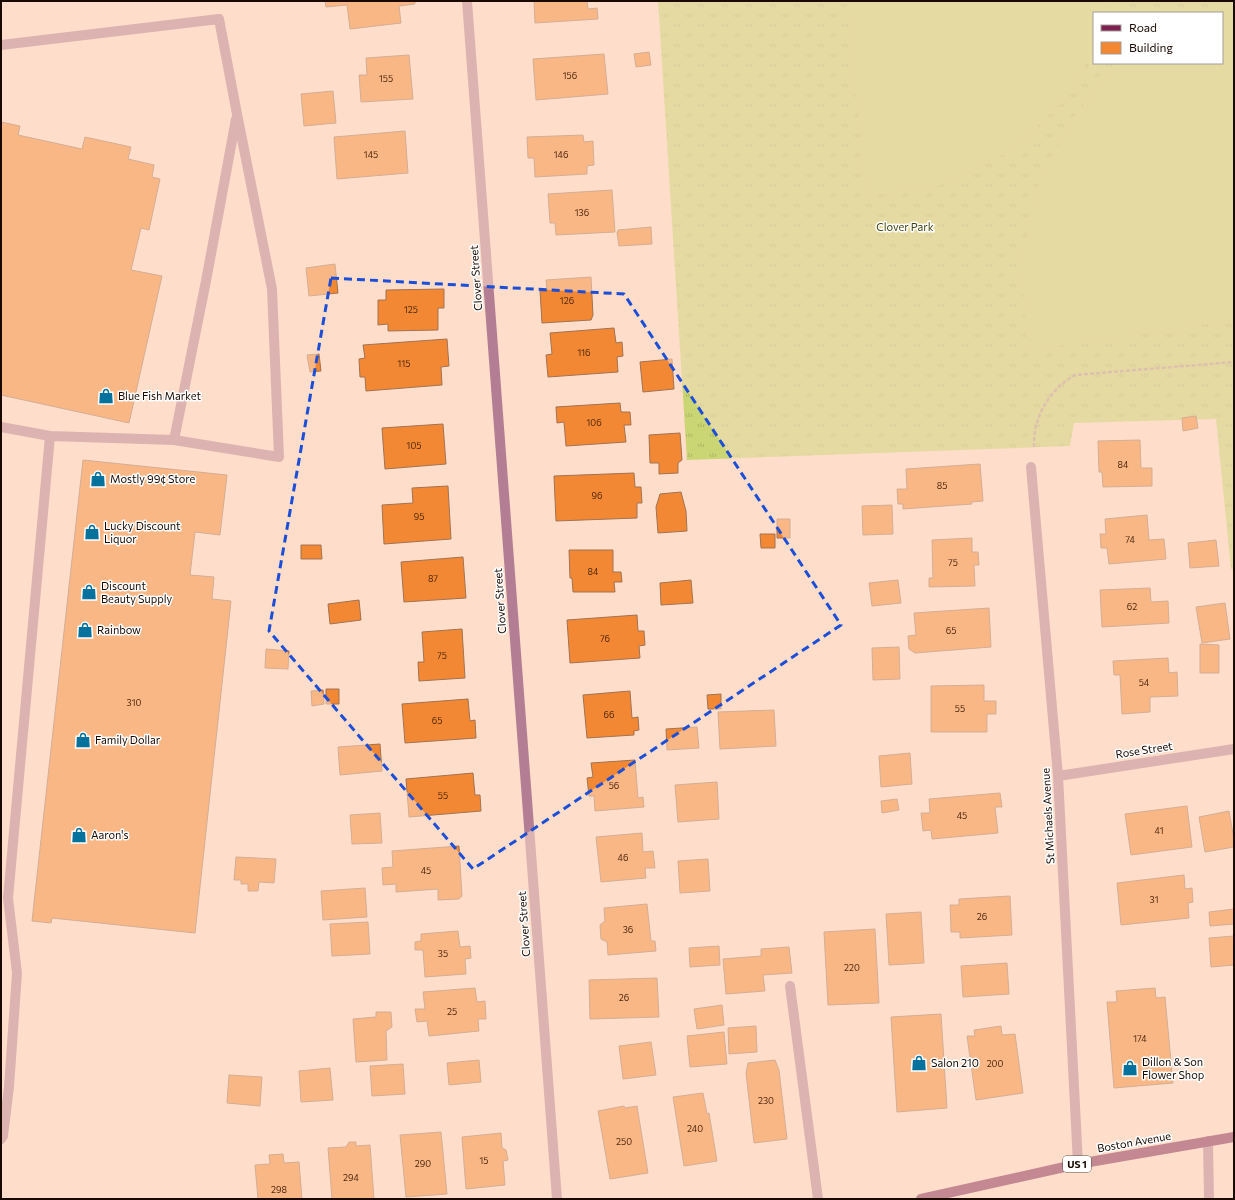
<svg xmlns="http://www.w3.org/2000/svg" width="1235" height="1200" font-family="Commissioner,sans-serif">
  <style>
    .grass { fill: url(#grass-tufts); fill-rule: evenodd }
    .garden { fill: #cad573 }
    .building { fill: #f38834; stroke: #a17253 }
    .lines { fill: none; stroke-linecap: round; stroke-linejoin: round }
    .path { stroke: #b79b8b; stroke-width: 2.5; stroke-dasharray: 4 2; stroke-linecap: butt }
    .service { stroke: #b37e93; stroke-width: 10 }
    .minor { stroke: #b37e93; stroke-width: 10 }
    .primary { stroke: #7f2150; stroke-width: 10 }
    .marked { fill: none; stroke: #1d4ed8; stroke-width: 3; stroke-dasharray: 8 5; stroke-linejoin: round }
    .labels { text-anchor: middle; stroke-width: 3; stroke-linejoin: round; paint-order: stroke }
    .number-label { font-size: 9px; fill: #50290e }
    .shield { fill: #fff; stroke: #5f534d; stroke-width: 1 }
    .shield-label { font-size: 10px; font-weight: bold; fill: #1a0901 }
    .park-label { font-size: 11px; fill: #40450c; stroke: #fff }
    .street-label { font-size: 11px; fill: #1a0901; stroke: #fff }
    .poi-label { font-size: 11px; fill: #1a0901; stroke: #fff; text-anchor: start }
  </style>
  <defs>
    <pattern id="grass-tufts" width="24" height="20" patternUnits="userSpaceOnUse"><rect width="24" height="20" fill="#cad573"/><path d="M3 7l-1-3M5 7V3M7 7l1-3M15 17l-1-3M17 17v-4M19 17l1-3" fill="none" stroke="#adb662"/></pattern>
  </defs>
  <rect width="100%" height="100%" fill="#fedeca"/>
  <path class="grass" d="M 658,1 L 1234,1 L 1234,569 L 1231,569 L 1216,419 L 1074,423 L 1070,446 L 687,460 ZM 1094,13 L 1222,13 L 1222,63 L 1094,63 Z"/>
  <path class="garden" d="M 847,1 L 1114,1 L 1108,13 L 1094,13 L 1094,46 L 1072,92 L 1013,150 L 935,187 L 866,196 Z
    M 1223,1 L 1234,1 L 1234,320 L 1028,351 L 1021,261 L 1040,181 L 1074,116 L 1115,67 L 1121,63 L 1222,63 L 1222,13 L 1196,13 Z"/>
  <path class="building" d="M 325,1 L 415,1 L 415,4 L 399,6 L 401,23 L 350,29 L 347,5 L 326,7 Z
    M 534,1 L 587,1 L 588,9 L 597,8 L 598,19 L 535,23 Z
    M 649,52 L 651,65 L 636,67 L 634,54 Z
    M 604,54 L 608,94 L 536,100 L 533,59 Z
    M 409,55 L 413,99 L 361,102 L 359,75 L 367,75 L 366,58 Z
    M 333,91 L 336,123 L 304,126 L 301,94 Z
    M 1,122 L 20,126 L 18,135 L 82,149 L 85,137 L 131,147 L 128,159 L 154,165 L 152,177 L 160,179 L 149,230 L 141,228 L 131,270 L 162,276 L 129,423 L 1,395 Z
    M 405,131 L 408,173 L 337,179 L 334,137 Z
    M 583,135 L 584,142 L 593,141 L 594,165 L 587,166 L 587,174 L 535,177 L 534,158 L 528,158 L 527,137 Z
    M 612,190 L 615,232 L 556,235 L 555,223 L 550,223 L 548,194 Z
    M 651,227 L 652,244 L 619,246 L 617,233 L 618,230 Z
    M 335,264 L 338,293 L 309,296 L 306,268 Z
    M 591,277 L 593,315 L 591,320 L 542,323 L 540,291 L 547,291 L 546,280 Z
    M 444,289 L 444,308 L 438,308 L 438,330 L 388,331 L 388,324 L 378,325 L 378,300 L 386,300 L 386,290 Z
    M 614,328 L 616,343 L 622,342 L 623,356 L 617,357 L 618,372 L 548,377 L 546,355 L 552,354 L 550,333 Z
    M 447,339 L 449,366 L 441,367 L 442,385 L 366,391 L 365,377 L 360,377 L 359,359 L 365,358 L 363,345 Z
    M 319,354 L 321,371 L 310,372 L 307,355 Z
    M 672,359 L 674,389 L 643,392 L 640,362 Z
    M 620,403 L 621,412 L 630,412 L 631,425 L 624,425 L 626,442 L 566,446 L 564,422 L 557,423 L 556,407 Z
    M 1196,416 L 1198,428 L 1183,431 L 1182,418 Z
    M 443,424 L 446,464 L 385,469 L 382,428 Z
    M 680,433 L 682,460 L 678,463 L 678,473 L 659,474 L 659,463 L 650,463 L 649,435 Z
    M 1140,440 L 1141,468 L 1152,468 L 1152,486 L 1103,487 L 1102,472 L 1099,472 L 1098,441 Z
    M 83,460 L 227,475 L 220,535 L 195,532 L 190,575 L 214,577 L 212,599 L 231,601 L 195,933 L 52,918 L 51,923 L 32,921 Z
    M 980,464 L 983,501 L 971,502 L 972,504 L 903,509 L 903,504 L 898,504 L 897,489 L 907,489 L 906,469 Z
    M 634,473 L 635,487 L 641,487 L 642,503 L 637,503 L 637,518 L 556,521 L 554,476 Z
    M 448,486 L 451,539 L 384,544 L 382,505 L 413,503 L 412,488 Z
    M 681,492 L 686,511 L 687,531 L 658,533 L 656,507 L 660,494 Z
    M 892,505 L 893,534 L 863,535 L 862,506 Z
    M 1147,515 L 1149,540 L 1164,539 L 1166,559 L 1109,564 L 1107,548 L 1101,548 L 1100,534 L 1106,534 L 1105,519 Z
    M 777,519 L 790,519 L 790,538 L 777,538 Z
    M 760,534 L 775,534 L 775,548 L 761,548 Z
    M 972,538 L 972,552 L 978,552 L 979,565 L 974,565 L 975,586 L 929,587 L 929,578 L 933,578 L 932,540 Z
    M 1216,540 L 1219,566 L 1190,568 L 1188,543 Z
    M 301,545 L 321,545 L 322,559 L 301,559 Z
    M 569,550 L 613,550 L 613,572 L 621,572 L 622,582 L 614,582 L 615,592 L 573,592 L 572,578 L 570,578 Z
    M 463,557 L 466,598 L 404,602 L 401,562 Z
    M 691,580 L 693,603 L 661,605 L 660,583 Z
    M 898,580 L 901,603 L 872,606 L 869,583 Z
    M 1150,588 L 1151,602 L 1168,601 L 1169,623 L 1102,627 L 1100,590 Z
    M 359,600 L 361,620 L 330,624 L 328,604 Z
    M 1225,603 L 1230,639 L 1202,643 L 1196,607 Z
    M 989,608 L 991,647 L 915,653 L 909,649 L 908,636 L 916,635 L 914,613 Z
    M 637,615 L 638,631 L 644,631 L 645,645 L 639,646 L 640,658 L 570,663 L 567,620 Z
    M 462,629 L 465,678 L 419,681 L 418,662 L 424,662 L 422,632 Z
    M 1200,644 L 1219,645 L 1219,673 L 1200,673 Z
    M 899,647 L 900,679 L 873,680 L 872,648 Z
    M 266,649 L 289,651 L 288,669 L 265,668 Z
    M 1168,658 L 1169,673 L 1177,672 L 1178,696 L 1150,697 L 1150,712 L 1122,714 L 1120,675 L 1114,675 L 1113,661 Z
    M 984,685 L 984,701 L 996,701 L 996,714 L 987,714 L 987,732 L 931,732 L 931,686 Z
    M 326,689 L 339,689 L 339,704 L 326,704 Z
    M 323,690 L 324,704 L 312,706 L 311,691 Z
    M 630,691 L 632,718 L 638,717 L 639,730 L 634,731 L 634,735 L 587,738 L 583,695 Z
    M 721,694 L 721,709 L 708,709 L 707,695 Z
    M 468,699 L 470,721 L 475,720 L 476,738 L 405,743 L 402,704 Z
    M 774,710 L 776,746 L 720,749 L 718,712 Z
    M 697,727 L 699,748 L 667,750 L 666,729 Z
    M 380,744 L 382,771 L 340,775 L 338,747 Z
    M 910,753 L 912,784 L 881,787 L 879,756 Z
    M 635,760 L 638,798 L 643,797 L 644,807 L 595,811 L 594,796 L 589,796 L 587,778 L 593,777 L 591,763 Z
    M 473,773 L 475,795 L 480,795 L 481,811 L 409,817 L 406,779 Z
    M 717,782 L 719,819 L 678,822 L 675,785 Z
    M 1000,793 L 1002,807 L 995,807 L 998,833 L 932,839 L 931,830 L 923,831 L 921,813 L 930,813 L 929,799 Z
    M 897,799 L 899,810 L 882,813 L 881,801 Z
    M 1187,806 L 1192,847 L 1131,855 L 1125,814 Z
    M 1229,811 L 1234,839 L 1234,847 L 1205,852 L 1199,817 Z
    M 380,813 L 382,843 L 352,844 L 350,815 Z
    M 642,833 L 643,852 L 653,851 L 655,868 L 645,868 L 646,878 L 601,882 L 596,837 Z
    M 459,846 L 462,896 L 459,899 L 438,900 L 438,889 L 396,892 L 396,884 L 383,885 L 382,868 L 393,867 L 392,851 Z
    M 236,857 L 276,859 L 274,883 L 259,882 L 258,891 L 248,891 L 248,884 L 241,884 L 241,880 L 234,880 Z
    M 708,859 L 710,891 L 680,893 L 678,861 Z
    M 1184,875 L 1185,889 L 1192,888 L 1193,902 L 1188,903 L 1189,918 L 1121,925 L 1117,883 Z
    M 365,888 L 367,917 L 323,920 L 321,891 Z
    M 1010,896 L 1012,935 L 960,938 L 960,932 L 951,932 L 950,905 L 959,905 L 959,899 Z
    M 647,904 L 651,941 L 655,941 L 656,951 L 608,955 L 607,942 L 601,939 L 600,925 L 605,921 L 604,908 Z
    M 1234,909 L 1234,924 L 1210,926 L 1209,912 Z
    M 921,912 L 924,963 L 889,965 L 886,914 Z
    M 368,922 L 370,954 L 332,956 L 330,924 Z
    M 875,929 L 879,1003 L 828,1005 L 824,932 Z
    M 458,931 L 460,947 L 470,946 L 471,958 L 465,959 L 466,974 L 425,977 L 423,950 L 415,950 L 415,942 L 421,941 L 421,934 Z
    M 1234,936 L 1234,965 L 1211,967 L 1209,938 Z
    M 719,946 L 720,965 L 690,967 L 689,948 Z
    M 789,947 L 792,973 L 763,975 L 765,991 L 726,994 L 723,959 L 761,956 L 761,949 Z
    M 1007,963 L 1009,994 L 963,997 L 961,966 Z
    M 657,978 L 659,1017 L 590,1019 L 589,980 Z
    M 475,988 L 477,1002 L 485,1001 L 486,1019 L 478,1019 L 479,1031 L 429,1036 L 427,1021 L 417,1022 L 415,1009 L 425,1009 L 423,992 Z
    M 1155,988 L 1156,998 L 1165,997 L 1173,1083 L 1114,1088 L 1107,1002 L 1117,1002 L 1116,991 Z
    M 722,1005 L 724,1025 L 697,1029 L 694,1009 Z
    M 376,1012 L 391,1012 L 392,1027 L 386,1031 L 387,1060 L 356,1062 L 353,1019 L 376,1017 Z
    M 941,1014 L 947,1108 L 897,1112 L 891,1017 Z
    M 756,1026 L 757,1052 L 729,1054 L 728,1028 Z
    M 1001,1026 L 1002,1035 L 1015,1034 L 1023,1093 L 976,1100 L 967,1036 L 975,1036 L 974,1030 Z
    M 724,1032 L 727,1064 L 690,1067 L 687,1036 Z
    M 651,1042 L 656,1075 L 623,1079 L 619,1046 Z
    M 479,1060 L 481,1082 L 449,1085 L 447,1063 Z
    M 775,1060 L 779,1070 L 787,1139 L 754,1143 L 746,1073 L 748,1063 Z
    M 403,1064 L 405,1094 L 372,1096 L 370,1066 Z
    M 330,1068 L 333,1100 L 301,1102 L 299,1071 Z
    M 229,1075 L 262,1077 L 260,1106 L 227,1103 Z
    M 703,1093 L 707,1114 L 709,1113 L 717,1161 L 684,1166 L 673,1097 Z
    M 624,1106 L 625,1108 L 637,1106 L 648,1173 L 610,1179 L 598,1111 Z
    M 441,1132 L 447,1194 L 406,1197 L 400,1135 Z
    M 501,1133 L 502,1148 L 506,1150 L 508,1160 L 503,1161 L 505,1185 L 466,1189 L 462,1137 Z
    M 349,1142 L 356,1142 L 356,1146 L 370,1145 L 374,1199 L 332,1199 L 328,1148 L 346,1147 Z
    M 283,1154 L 284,1163 L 299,1162 L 302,1199 L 258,1199 L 255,1165 L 270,1164 L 269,1155 Z"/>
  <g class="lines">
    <path class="path" d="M 1034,447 C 1033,417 1049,390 1075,375 L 1234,362"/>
    <path class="service" d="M 1,45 L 219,19 L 237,114 L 272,289 L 279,457 L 174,440 L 50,436
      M 1,427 L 50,436 L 8,898 L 17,973 L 9,1087 L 3,1136 L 1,1139
      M 174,440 L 206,281 L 236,119
      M 790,986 L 818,1199"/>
    <path class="minor" d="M 467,1 L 557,1199
      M 1031,467 L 1058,776 L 1078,1164
      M 1058,776 L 1234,749
      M 1208,1141 L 1209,1199"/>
    <path class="primary" d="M 921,1199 L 1078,1164 L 1234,1137"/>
  </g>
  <path d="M0 0H1235V1200H0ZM 331,278 L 624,294 L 841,625 L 473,869 L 269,631 Z" fill="#fedeca" fill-opacity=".55" fill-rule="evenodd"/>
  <path class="marked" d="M 331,278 L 624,294 L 841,625 L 473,869 L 269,631 Z"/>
  <defs>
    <symbol id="shop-bare" viewBox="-9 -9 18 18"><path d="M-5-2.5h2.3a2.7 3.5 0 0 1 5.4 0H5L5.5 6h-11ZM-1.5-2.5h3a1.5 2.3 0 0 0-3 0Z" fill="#04729d" stroke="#fff" stroke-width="2.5" paint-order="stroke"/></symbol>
  </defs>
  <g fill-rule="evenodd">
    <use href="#shop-bare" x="95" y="385" width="22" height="22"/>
    <use href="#shop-bare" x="87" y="468" width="22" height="22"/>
    <use href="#shop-bare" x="81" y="521" width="22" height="22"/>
    <use href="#shop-bare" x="78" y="581" width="22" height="22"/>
    <use href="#shop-bare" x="74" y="619" width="22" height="22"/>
    <use href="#shop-bare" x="72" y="729" width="22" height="22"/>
    <use href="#shop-bare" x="68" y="824" width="22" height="22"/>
    <use href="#shop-bare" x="908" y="1052" width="22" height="22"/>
    <use href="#shop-bare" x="1119" y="1057" width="22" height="22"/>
  </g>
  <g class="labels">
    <g class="number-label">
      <text x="570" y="79">156</text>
      <text x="386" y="82">155</text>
      <text x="371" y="158">145</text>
      <text x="561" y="158">146</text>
      <text x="582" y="216">136</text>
      <text x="567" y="304">126</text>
      <text x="411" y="313">125</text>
      <text x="584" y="356">116</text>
      <text x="404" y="367">115</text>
      <text x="594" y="426">106</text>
      <text x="414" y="449">105</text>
      <text x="1123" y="468">84</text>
      <text x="942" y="489">85</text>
      <text x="597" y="499">96</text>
      <text x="419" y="520">95</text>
      <text x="1130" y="543">74</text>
      <text x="953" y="566">75</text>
      <text x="593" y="575">84</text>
      <text x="433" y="582">87</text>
      <text x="1132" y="610">62</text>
      <text x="951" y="634">65</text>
      <text x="605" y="642">76</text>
      <text x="442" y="659">75</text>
      <text x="1144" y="686">54</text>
      <text x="134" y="706">310</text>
      <text x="960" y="712">55</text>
      <text x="609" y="718">66</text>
      <text x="437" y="724">65</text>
      <text x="614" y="789">56</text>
      <text x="443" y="799">55</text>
      <text x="962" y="819">45</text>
      <text x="1159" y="834">41</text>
      <text x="623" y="861">46</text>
      <text x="426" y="874">45</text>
      <text x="1154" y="903">31</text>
      <text x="982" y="920">26</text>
      <text x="628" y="933">36</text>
      <text x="443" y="957">35</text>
      <text x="852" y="971">220</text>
      <text x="624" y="1001">26</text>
      <text x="452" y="1015">25</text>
      <text x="1140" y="1042">174</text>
      <text x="995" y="1067">200</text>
      <text x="766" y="1104">230</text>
      <text x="695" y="1132">240</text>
      <text x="624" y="1145">250</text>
      <text x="484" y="1164">15</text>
      <text x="423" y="1167">290</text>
      <text x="351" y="1181">294</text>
      <text x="279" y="1193">298</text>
    </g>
    <rect class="shield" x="1063" y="1156" width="28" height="16" rx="3"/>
    <g class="shield-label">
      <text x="1077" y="1168">US 1</text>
    </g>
    <g class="park-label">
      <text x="905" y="231">Clover Park</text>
    </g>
    <g class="street-label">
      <text transform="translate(476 278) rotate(-94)" y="4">Clover Street</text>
      <text transform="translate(500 601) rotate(-94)" y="4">Clover Street</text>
      <text transform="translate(1144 750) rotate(-9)" y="4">Rose Street</text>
      <text transform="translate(1048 816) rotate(-93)" y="4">St Michaels Avenue</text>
      <text transform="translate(524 924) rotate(-94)" y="4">Clover Street</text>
      <text transform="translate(1134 1142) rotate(-10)" y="4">Boston Avenue</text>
    </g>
    <g class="poi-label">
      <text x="118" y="400">Blue Fish Market</text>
      <text x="110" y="483">Mostly 99¢ Store</text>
      <text x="104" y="530">Lucky Discount<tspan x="104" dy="13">Liquor</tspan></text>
      <text x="101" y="590">Discount<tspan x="101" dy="13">Beauty Supply</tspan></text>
      <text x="97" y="634">Rainbow</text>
      <text x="95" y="744">Family Dollar</text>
      <text x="91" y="839">Aaron's</text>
      <text x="1142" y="1066">Dillon &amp; Son<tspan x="1142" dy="13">Flower Shop</tspan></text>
      <text x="931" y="1067">Salon 210</text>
    </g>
  </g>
  <rect width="1235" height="1200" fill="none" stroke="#1a0901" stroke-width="4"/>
  <rect x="1093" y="12" width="130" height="52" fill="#ffffff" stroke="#a39d99"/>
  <rect x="1101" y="25" width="20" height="6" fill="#7f2150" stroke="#a39d99"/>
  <text x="1129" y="32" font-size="12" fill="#1a0901">Road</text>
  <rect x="1101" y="42" width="20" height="12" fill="#f38834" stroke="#a39d99"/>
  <text x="1129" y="52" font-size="12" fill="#1a0901">Building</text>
</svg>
